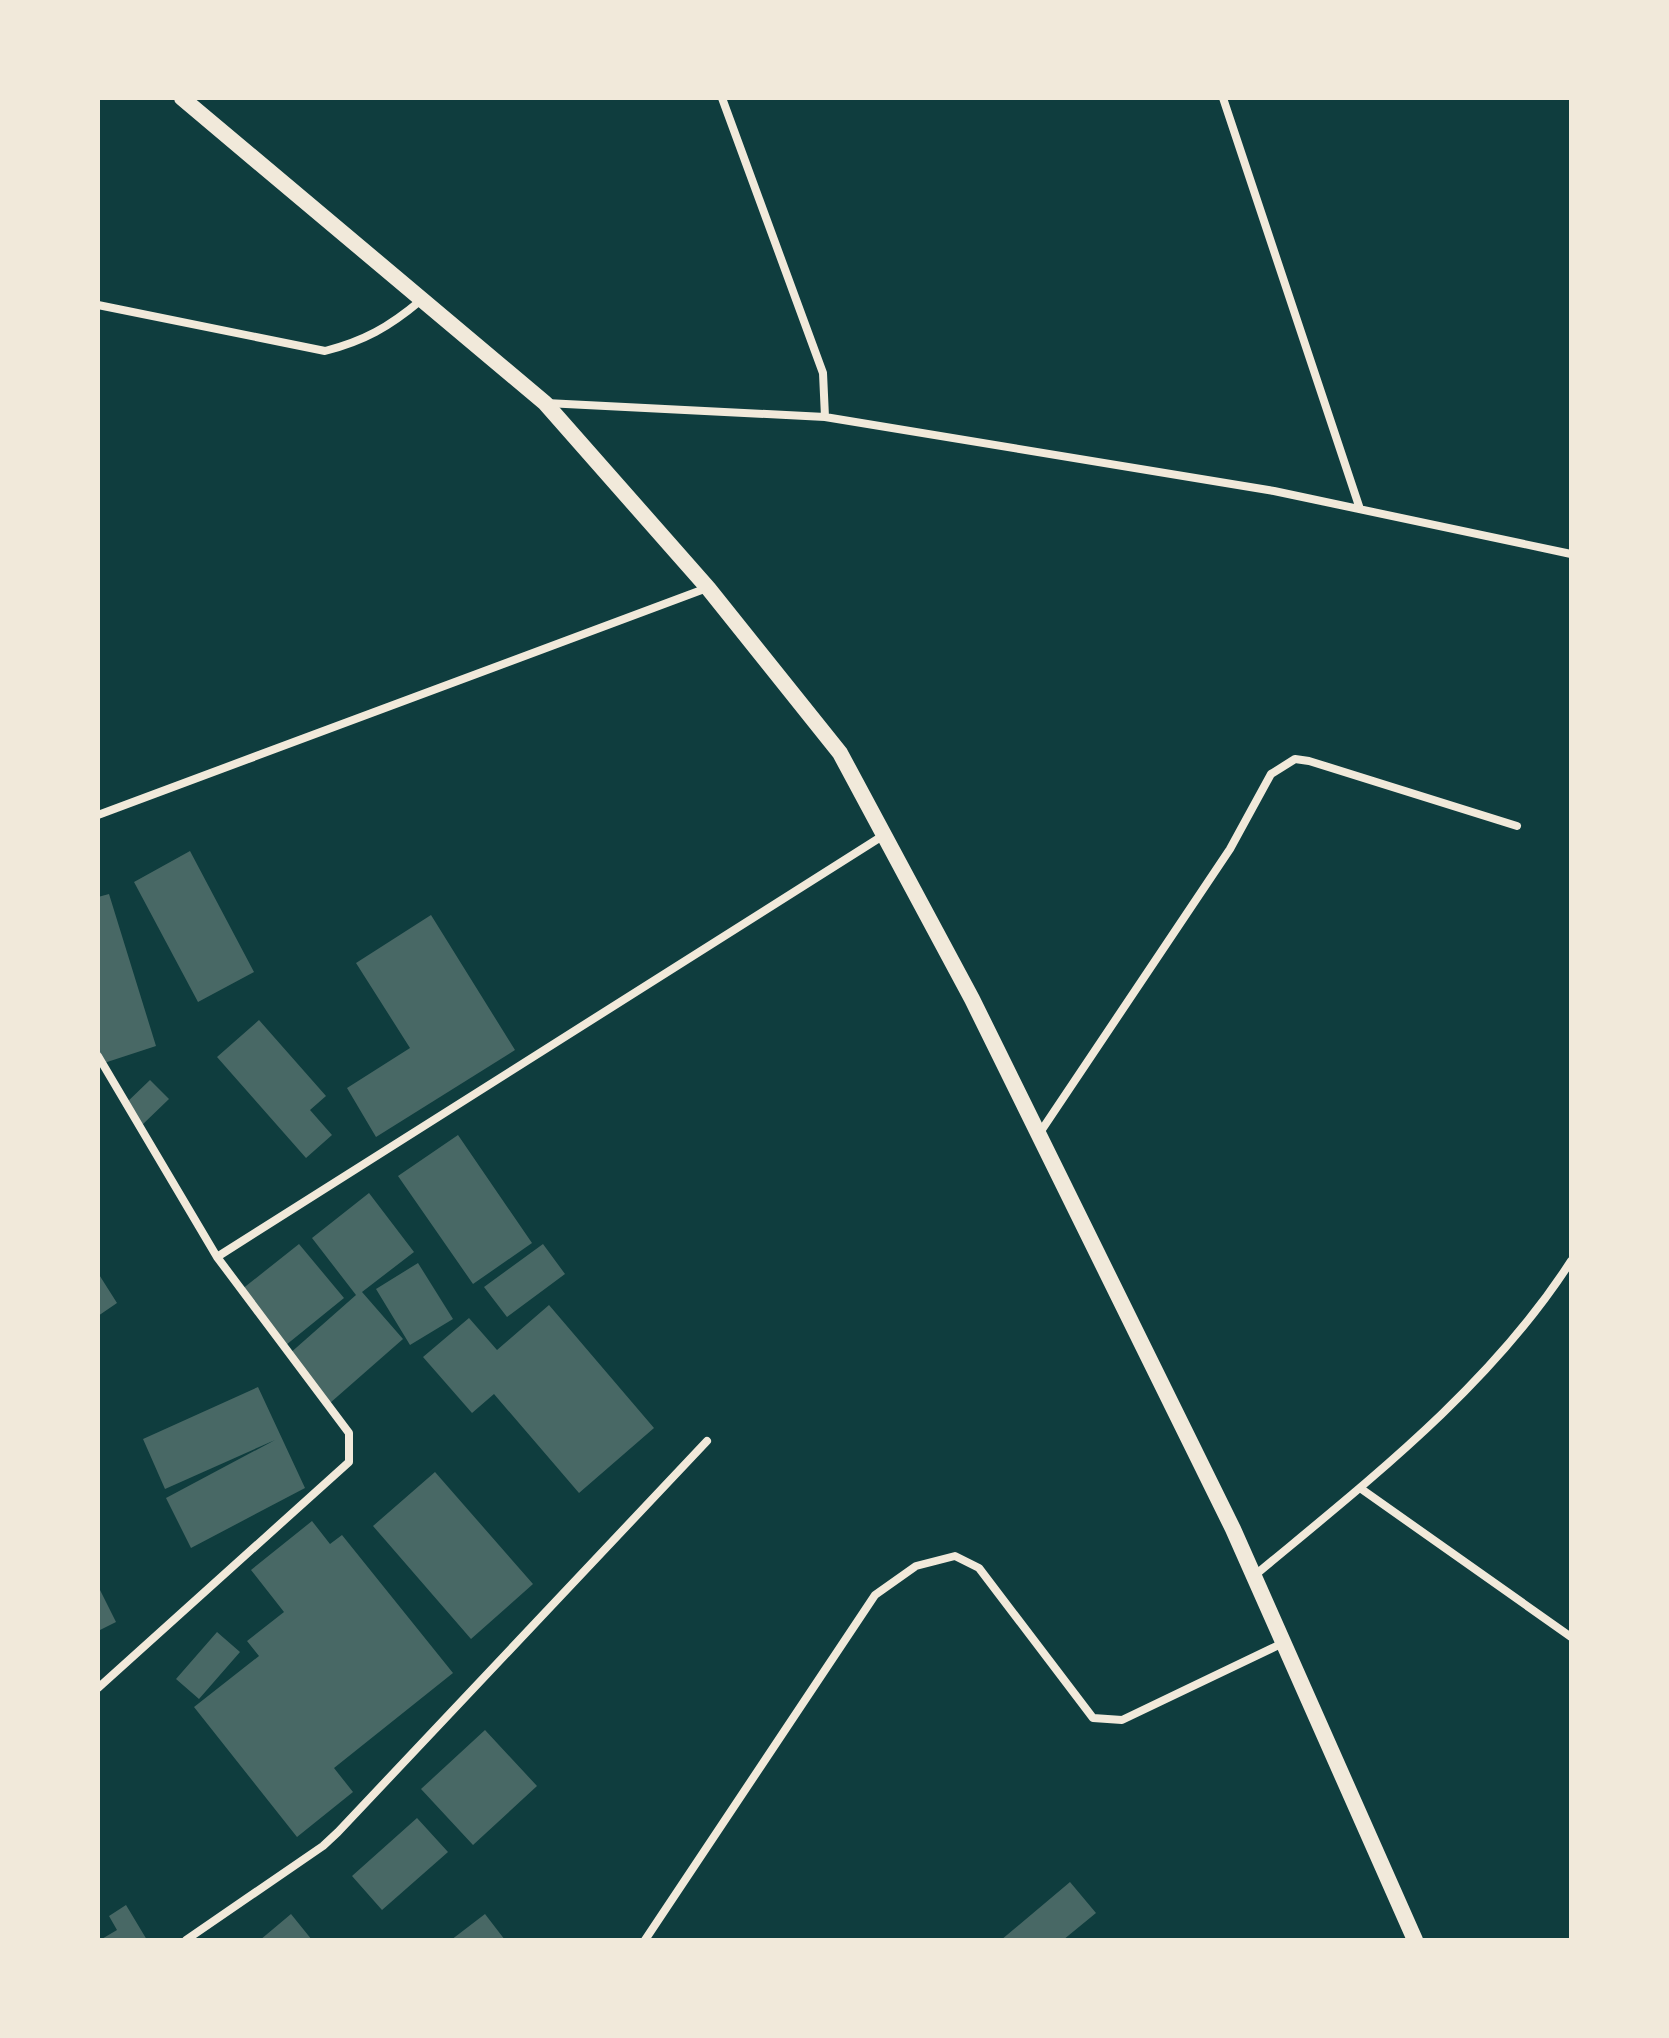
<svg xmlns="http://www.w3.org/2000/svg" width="1669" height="2038" font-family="Helvetica,sans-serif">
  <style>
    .building { fill: #486865 }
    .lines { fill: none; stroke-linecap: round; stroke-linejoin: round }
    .minor { stroke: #f1e9da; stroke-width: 8 }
    .secondary { stroke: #f1e9da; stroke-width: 16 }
  </style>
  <rect width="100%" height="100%" fill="#0f3d3e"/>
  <path class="building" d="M 190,851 L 254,972 L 198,1002 L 134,882 Z
    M 109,894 L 156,1046 L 98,1065 L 98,897 Z
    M 431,915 L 515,1050 L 376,1137 L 347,1088 L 410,1048 L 356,963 Z
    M 259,1020 L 326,1096 L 310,1110 L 332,1135 L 306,1158 L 217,1057 Z
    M 150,1080 L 169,1099 L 142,1125 L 123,1106 Z
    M 458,1135 L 532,1243 L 473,1284 L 398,1176 Z
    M 369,1193 L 414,1252 L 362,1292 L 403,1339 L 330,1403 L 288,1355 L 356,1295 L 312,1238 Z
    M 299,1244 L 344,1298 L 286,1345 L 241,1290 Z
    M 543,1244 L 565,1274 L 507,1317 L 484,1287 Z
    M 418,1263 L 453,1319 L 410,1345 L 376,1289 Z
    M 98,1273 L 117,1303 L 98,1316 Z
    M 549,1305 L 654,1428 L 579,1493 L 494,1394 L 472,1413 L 423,1357 L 469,1318 L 497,1350 Z
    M 258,1387 L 305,1488 L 191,1548 L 166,1498 L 275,1440 L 165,1489 L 143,1439 Z
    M 435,1472 L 533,1584 L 471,1639 L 373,1526 Z
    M 312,1521 L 330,1544 L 342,1535 L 453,1673 L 334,1768 L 353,1792 L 297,1837 L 194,1707 L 259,1656 L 247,1641 L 284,1612 L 251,1570 Z
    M 98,1586 L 116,1622 L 98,1631 Z
    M 217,1632 L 240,1652 L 199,1699 L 176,1679 Z
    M 485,1730 L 537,1786 L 473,1845 L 421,1789 Z
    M 417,1818 L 448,1852 L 382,1910 L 352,1876 Z
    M 1070,1882 L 1096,1913 L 1063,1940 L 1001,1940 Z
    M 126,1905 L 147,1940 L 100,1940 L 117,1930 L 109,1916 Z
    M 291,1914 L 312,1940 L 260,1940 Z
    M 485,1914 L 505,1940 L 451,1940 Z"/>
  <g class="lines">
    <path class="minor" d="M 722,98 L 823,373 L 825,417
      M 1223,98 L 1360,509
      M 98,305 L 325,351 C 364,341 389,327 420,301
      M 546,403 L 825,417 L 1274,491 L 1571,554
      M 98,815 L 707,588
      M 98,1056 L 217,1257 L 349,1433 L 349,1462 L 98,1688
      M 1039,1134 L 1230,849 L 1271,774 L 1295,759 L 1309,761 L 1517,826
      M 217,1257 L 884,835
      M 1360,1488 L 1571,1637
      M 1254,1576 C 1368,1481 1490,1387 1571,1261
      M 186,1940 L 323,1846 L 338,1832 L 707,1441
      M 645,1940 L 875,1595 L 916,1566 L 955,1556 L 979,1568 L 1093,1718 L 1122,1720 L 1283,1643"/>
    <path class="secondary" d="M 182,98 L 545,403 L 708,588 L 840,753 L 972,999 L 1233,1529 L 1415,1940"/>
  </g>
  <rect width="1669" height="2038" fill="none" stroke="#f1e9da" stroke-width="200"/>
</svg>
